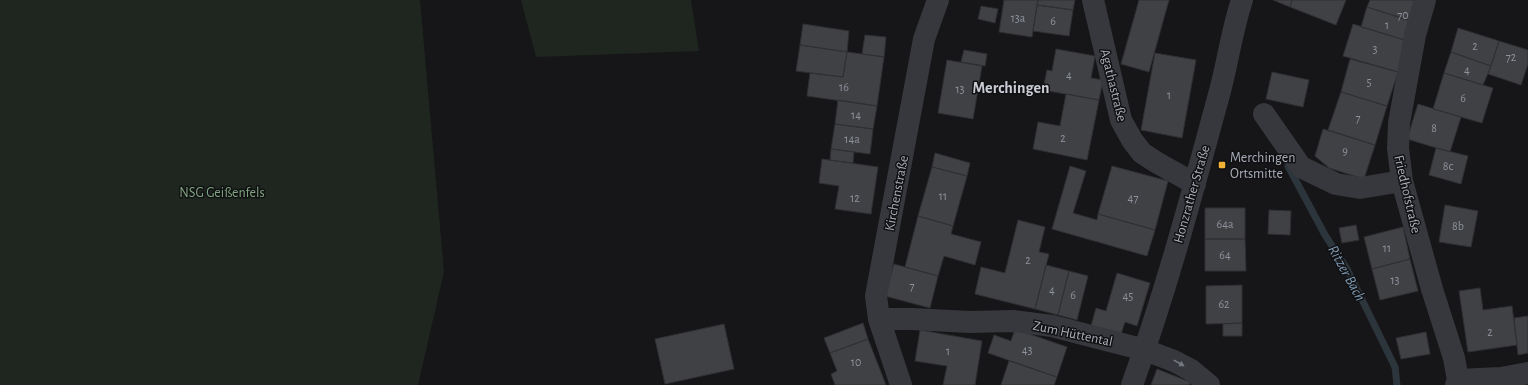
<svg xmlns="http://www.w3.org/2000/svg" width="1528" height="385" font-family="'Alegreya Sans',sans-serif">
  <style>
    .green { fill: #1e261f }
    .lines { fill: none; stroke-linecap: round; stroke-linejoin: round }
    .stream { stroke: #2c353c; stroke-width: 7 }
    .building { fill: #404145; stroke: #303034 }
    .minor { stroke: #37383d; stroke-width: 22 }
    .oneway { fill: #757881 }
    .poi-dot { fill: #f2b134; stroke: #111113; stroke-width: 1.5 }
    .labels { text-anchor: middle; stroke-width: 3; stroke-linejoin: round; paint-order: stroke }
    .number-label { font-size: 12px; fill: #8e929b }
    .street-label { font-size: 14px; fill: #a8adb8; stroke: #111113 }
    .poi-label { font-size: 14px; fill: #a8adb8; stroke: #111113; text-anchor: start }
    .park-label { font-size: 14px; fill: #7fa381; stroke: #111113 }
    .water-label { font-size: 15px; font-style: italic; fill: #7f9bb3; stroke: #111113 }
    .quarter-label { font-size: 16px; font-weight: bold; fill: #c9ccd4; stroke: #111113 }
  </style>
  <rect width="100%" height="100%" fill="#161618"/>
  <path class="green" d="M 0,0 L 420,0 L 444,272 L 418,385 L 0,385 Z
    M 521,0 L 691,0 L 699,51 L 536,57 Z"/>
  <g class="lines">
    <path class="stream" d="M 1288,166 L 1325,235 L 1347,269 L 1395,367 L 1397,385"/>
  </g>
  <path class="building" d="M 1004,0 L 1038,0 L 1032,37 L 999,32 Z
    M 1038,0 L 1075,0 L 1073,10 L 1037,5 Z
    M 1139,0 L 1169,0 L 1149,72 L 1121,64 Z
    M 1273,0 L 1292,0 L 1290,7 Z
    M 1292,0 L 1346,0 L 1336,25 L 1290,7 Z
    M 1370,0 L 1412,0 L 1420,3 L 1414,22 L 1367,7 Z
    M 1037,5 L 1073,10 L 1069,36 L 1033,31 Z
    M 981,6 L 998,9 L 995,23 L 978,19 Z
    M 1367,7 L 1414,22 L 1408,41 L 1361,27 Z
    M 803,24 L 849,31 L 847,52 L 800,45 Z
    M 1353,24 L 1408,41 L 1398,72 L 1343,56 Z
    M 1458,28 L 1499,41 L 1491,66 L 1451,52 Z
    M 865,35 L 886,37 L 884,57 L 862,54 Z
    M 1499,41 L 1528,50 L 1528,64 L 1521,85 L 1488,74 Z
    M 800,45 L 847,52 L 843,77 L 796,71 Z
    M 1056,49 L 1095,56 L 1091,78 L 1103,80 L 1099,100 L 1043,90 L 1047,70 L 1052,71 Z
    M 964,50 L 987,54 L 985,66 L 961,62 Z
    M 847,52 L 884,57 L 877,106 L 807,96 L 810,73 L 843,77 Z
    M 1451,52 L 1491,66 L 1483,85 L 1444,73 Z
    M 1155,53 L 1196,60 L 1182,138 L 1141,130 Z
    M 1350,59 L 1398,72 L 1387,106 L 1341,92 Z
    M 947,60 L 982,66 L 973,119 L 938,113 Z
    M 1272,72 L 1309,80 L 1303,107 L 1266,99 Z
    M 1444,73 L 1493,88 L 1482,123 L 1433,109 Z
    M 1341,92 L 1387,106 L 1375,145 L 1328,130 Z
    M 1066,94 L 1099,100 L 1087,160 L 1033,149 L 1038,122 L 1060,126 Z
    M 838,100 L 877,106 L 873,129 L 835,124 Z
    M 1418,104 L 1461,117 L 1450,152 L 1407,139 Z
    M 835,124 L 873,129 L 870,154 L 831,149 Z
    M 1323,129 L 1375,145 L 1364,179 L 1329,168 L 1315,156 Z
    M 1436,148 L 1468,156 L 1461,184 L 1429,175 Z
    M 831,149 L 854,152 L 853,163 L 830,160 Z
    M 935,153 L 970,163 L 967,176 L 932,167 Z
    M 822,159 L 878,167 L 871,214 L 835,209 L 839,186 L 819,183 Z
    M 1070,166 L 1086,171 L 1073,213 L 1097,220 L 1098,214 L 1155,230 L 1147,256 L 1052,229 Z
    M 1112,166 L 1168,181 L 1155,230 L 1098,214 Z
    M 932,167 L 967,176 L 953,226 L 918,216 Z
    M 1445,205 L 1478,211 L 1471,247 L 1439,242 Z
    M 1205,208 L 1245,208 L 1245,239 L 1205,239 Z
    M 1269,210 L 1291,211 L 1290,235 L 1268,234 Z
    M 918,216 L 953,226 L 951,234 L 981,242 L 975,265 L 944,256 L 938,276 L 905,267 Z
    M 1018,220 L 1045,227 L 1039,252 L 1049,254 L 1035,309 L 975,294 L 981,267 L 1005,273 Z
    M 1356,225 L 1359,240 L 1342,243 L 1339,228 Z
    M 1403,227 L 1410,259 L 1372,269 L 1364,237 Z
    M 1205,239 L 1245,239 L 1246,271 L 1205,271 Z
    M 1410,259 L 1418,291 L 1380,300 L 1372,269 Z
    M 894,264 L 938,276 L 930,308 L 885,296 Z
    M 1046,265 L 1069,271 L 1058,315 L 1035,309 Z
    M 1069,271 L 1088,276 L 1077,320 L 1058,315 Z
    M 1117,273 L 1150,283 L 1137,326 L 1125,322 L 1121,334 L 1091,326 L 1096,308 L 1106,311 Z
    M 1242,285 L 1242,323 L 1206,324 L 1206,286 Z
    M 1480,288 L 1483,310 L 1512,306 L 1517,345 L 1468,352 L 1459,291 Z
    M 1528,316 L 1528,353 L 1518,355 L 1514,318 Z
    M 863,323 L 868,339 L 830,353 L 824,338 Z
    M 1242,323 L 1242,336 L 1223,336 L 1223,324 Z
    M 724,324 L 734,369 L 665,384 L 655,339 Z
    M 1015,329 L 1067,347 L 1057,377 L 988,353 L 994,335 L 1011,341 Z
    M 920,330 L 982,341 L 975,385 L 943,385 L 947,366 L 915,361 Z
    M 1426,332 L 1430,354 L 1401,359 L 1396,338 Z
    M 868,339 L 886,385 L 835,385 L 831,374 L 837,371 L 830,353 Z
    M 1009,361 L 1057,377 L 1054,385 L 1001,385 Z
    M 1157,369 L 1190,382 L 1189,385 L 1151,385 Z"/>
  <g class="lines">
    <path class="minor" d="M 1093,0 L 1121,120 L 1132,140 L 1142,153 L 1156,162 L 1195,184
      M 1425,0 L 1415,35 L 1399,123 L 1398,148 L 1402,181 L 1432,289 L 1454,358 L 1458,380 L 1456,385
      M 1264,114 L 1301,167 L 1336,184 L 1360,188 L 1402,181
      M 879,319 L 912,319 L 970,322 L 1014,321 L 1052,326 L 1145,350 L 1174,361 L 1191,370 L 1209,385
      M 1458,380 L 1501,378 L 1528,373
      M 901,385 L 879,319 L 876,296 L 924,39 L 938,0
      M 1132,385 C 1167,289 1193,190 1220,91 C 1228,61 1232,30 1242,0"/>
  </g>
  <defs><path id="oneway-solid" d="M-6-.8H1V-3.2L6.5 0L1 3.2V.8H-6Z"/></defs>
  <use class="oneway" href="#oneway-solid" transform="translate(1179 363) rotate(29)"/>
  <rect class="poi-dot" x="1218" y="161" width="8" height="8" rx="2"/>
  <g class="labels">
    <g class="number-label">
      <text x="1403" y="19">70</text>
      <text x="1018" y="22">13a</text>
      <text x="1053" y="25">6</text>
      <text x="1387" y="29">1</text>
      <text x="1475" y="50">2</text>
      <text x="1375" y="53">3</text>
      <text x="1511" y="61">72</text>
      <text x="1467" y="74">4</text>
      <text x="1069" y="79">4</text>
      <text x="1369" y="86">5</text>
      <text x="844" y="91">16</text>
      <text x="960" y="93">13</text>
      <text x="1169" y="99">1</text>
      <text x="1463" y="102">6</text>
      <text x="856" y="119">14</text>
      <text x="1358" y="122">7</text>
      <text x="1434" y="132">8</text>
      <text x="1063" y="142">2</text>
      <text x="852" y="143">14a</text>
      <text x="1345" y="155">9</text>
      <text x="1448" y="170">8c</text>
      <text x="943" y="200">11</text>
      <text x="855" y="202">12</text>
      <text x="1133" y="202">47</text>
      <text x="1225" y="228">64a</text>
      <text x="1458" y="230">8b</text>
      <text x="1387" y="252">11</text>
      <text x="1225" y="259">64</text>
      <text x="1028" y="264">2</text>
      <text x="1395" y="284">13</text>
      <text x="912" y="290">7</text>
      <text x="1052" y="294">4</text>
      <text x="1073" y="299">6</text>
      <text x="1128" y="300">45</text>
      <text x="1224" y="308">62</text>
      <text x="1490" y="336">2</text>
      <text x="1027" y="354">43</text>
      <text x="948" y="355">1</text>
      <text x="856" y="366">10</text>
    </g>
    <g class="street-label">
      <text transform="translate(1114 85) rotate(76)" y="5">Agathastraße</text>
      <text transform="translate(896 193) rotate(-79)" y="5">Kirchenstraße</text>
      <text transform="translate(1191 194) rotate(-74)" y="5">Honzrather Straße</text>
      <text transform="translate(1408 194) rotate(77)" y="5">Friedhofstraße</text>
      <text transform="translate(1073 333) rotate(12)" y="5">Zum Hüttental</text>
    </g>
    <g class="poi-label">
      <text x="1230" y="162">Merchingen<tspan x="1230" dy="16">Ortsmitte</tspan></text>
    </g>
    <g class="park-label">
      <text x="222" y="197">NSG Geißenfels</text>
    </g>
    <g class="water-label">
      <text transform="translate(1347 273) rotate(61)" y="5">Ritzer Bach</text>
    </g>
    <g class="quarter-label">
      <text x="1011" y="93">Merchingen</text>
    </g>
  </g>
</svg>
